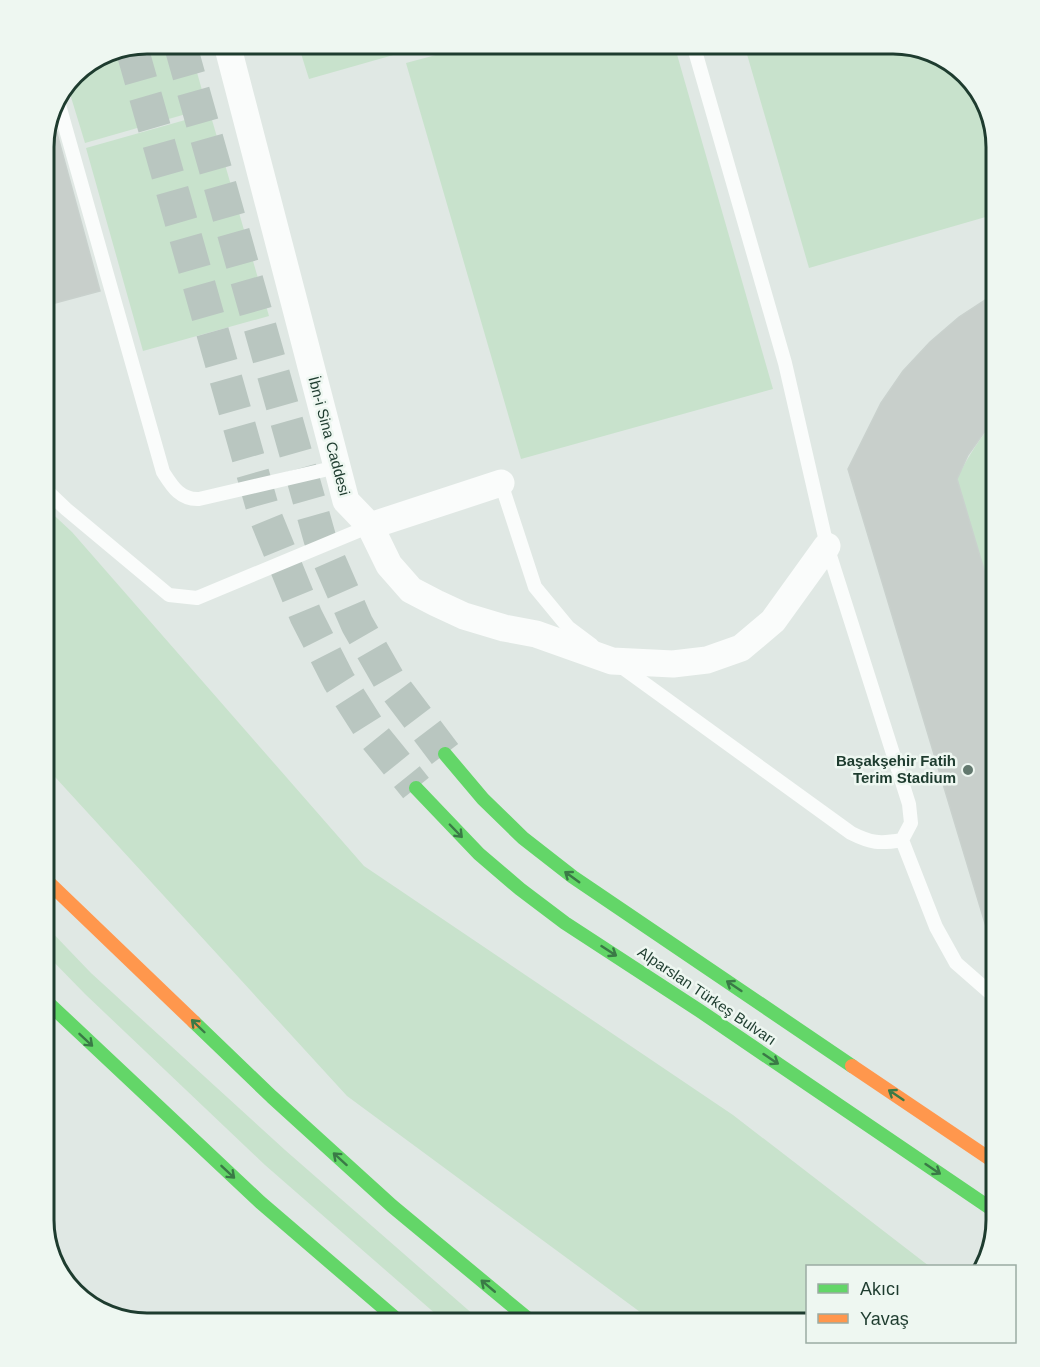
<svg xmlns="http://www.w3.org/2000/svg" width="1040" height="1367" font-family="Helvetica,sans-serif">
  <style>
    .green { fill: #c8e2cc }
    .building { fill: #c8cfcb; stroke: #c9d1cd; stroke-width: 1.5 }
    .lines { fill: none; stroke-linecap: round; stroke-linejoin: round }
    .primary-tunnel { stroke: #b9c6c0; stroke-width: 33; stroke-dasharray: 33 16; stroke-linecap: butt }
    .lane { stroke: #fafcfb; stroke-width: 14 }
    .street { stroke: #fafcfb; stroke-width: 27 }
    .fast { stroke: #63d668; stroke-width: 14 }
    .slow { stroke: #ff974d; stroke-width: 14 }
    .oneway { stroke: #3a7a46 }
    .poi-dot { fill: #62786e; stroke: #eef7f1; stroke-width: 2 }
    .labels { text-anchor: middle; stroke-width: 5; stroke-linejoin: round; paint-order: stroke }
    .street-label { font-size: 15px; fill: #1e3c2f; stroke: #eef7f1 }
    .poi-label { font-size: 15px; font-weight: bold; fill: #1e3c2f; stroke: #eef7f1; text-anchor: end }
    .rim { fill: none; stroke: #1e3c2f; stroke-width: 3 }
  </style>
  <rect width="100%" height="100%" fill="#e0e8e4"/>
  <path class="green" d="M 147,44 L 189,44 L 207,108 L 85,143 L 67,84 L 79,69 Z
    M 298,44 L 432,44 L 309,79 Z
    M 477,44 L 674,44 L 773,389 L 521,459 L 406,63 Z
    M 744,44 L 899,44 L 945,58 L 979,90 L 996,147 L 996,214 L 809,268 Z
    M 210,113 L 269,316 L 143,351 L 86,148 Z
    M 996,419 L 996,610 L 957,479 C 968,456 980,438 996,419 Z
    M 44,506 L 72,532 L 364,866 L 733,1115 L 929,1266 L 808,1266 L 807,1323 L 655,1323 L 347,1096 L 44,765 Z
    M 44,924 L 91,973 L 285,1150 L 483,1323 L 446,1323 L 265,1165 L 85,994 L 44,952 Z"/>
  <path class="building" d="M 55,126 L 100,291 L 44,306 L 44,140 L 47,128 Z
    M 996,293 L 996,419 L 983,434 L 968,455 L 957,479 L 996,610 L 996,933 L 987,930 L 848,469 L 881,403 L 903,371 L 930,342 L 959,317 Z"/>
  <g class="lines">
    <path class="primary-tunnel" d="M 180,44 L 320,539 L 357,624 L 389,680 L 445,754
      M 132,49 L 264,513 L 306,616 L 339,681 L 374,736 L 416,788"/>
    <path class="lane" d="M 57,98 L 163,472 C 172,486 180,500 199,499 L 337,467
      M 501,483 L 535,587 L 568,627 L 592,645
      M 44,488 L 66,509 L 169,595 L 197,598 L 370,526
      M 619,665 L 851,833 C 871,843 879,844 902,840 L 911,823 L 909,804 L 827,546 L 785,363 L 693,44
      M 902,840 L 936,927 L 956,963 L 996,998"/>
    <path class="street" d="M 227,44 L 346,501 L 370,526 L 389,565 L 411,590 L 436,603 L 464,616 L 504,628 L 536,634 L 612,661 L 673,664 L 707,660 L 741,648 L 773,621 L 827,546
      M 370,526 L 501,483"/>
    <path class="fast" d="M 445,754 L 483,799 L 523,838 L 573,877 L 852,1066
      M 416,788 L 479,854 L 520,889 L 565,923 L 700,1011 L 996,1212
      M 44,999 L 260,1202 L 401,1323
      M 194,1022 L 272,1097 L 392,1206 L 533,1323"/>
    <path class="slow" d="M 44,878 L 194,1022
      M 852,1066 L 996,1163"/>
  </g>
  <defs><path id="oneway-shaft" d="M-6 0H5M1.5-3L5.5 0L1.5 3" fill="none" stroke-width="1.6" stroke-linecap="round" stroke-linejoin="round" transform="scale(1.5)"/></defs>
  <g class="oneway">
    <use href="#oneway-shaft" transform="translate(456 831) rotate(46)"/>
    <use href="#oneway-shaft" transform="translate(572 877) rotate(-144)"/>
    <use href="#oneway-shaft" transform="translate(609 951) rotate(33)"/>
    <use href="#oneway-shaft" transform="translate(734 986) rotate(-146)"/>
    <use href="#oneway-shaft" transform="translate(198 1026) rotate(-136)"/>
    <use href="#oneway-shaft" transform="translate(86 1040) rotate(43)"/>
    <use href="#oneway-shaft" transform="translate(771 1059) rotate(34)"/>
    <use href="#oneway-shaft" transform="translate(896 1095) rotate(-146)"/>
    <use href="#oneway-shaft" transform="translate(340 1159) rotate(-138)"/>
    <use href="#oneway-shaft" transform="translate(933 1169) rotate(34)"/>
    <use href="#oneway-shaft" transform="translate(228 1172) rotate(43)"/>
    <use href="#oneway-shaft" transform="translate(488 1286) rotate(-140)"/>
  </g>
  <circle class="poi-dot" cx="968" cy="770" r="6"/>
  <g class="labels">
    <g class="street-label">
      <text transform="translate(329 436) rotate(75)" y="5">İbn-i Sina Caddesi</text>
      <text transform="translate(707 996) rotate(34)" y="5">Alparslan Türkeş Bulvarı</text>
    </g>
    <g class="poi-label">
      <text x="956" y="766">Başakşehir Fatih<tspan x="956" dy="17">Terim Stadium</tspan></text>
    </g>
  </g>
  <path d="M0 0H1040V1367H0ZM147 54H893A93 93 0 0 1 986 147V1220A93 93 0 0 1 893 1313H147A93 93 0 0 1 54 1220V147A93 93 0 0 1 147 54Z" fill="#eef7f1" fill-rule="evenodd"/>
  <path class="rim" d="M147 54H893A93 93 0 0 1 986 147V1220A93 93 0 0 1 893 1313H147A93 93 0 0 1 54 1220V147A93 93 0 0 1 147 54Z"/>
  <rect x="806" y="1265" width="210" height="78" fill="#eef7f1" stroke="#9baca3" stroke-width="1.5"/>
  <rect x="818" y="1284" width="30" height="9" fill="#63d668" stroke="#9baca3" stroke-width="1.5"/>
  <text x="860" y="1295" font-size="18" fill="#1e3c2f">Akıcı</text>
  <rect x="818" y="1314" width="30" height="9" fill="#ff974d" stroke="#9baca3" stroke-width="1.5"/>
  <text x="860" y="1325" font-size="18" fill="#1e3c2f">Yavaş</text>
</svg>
